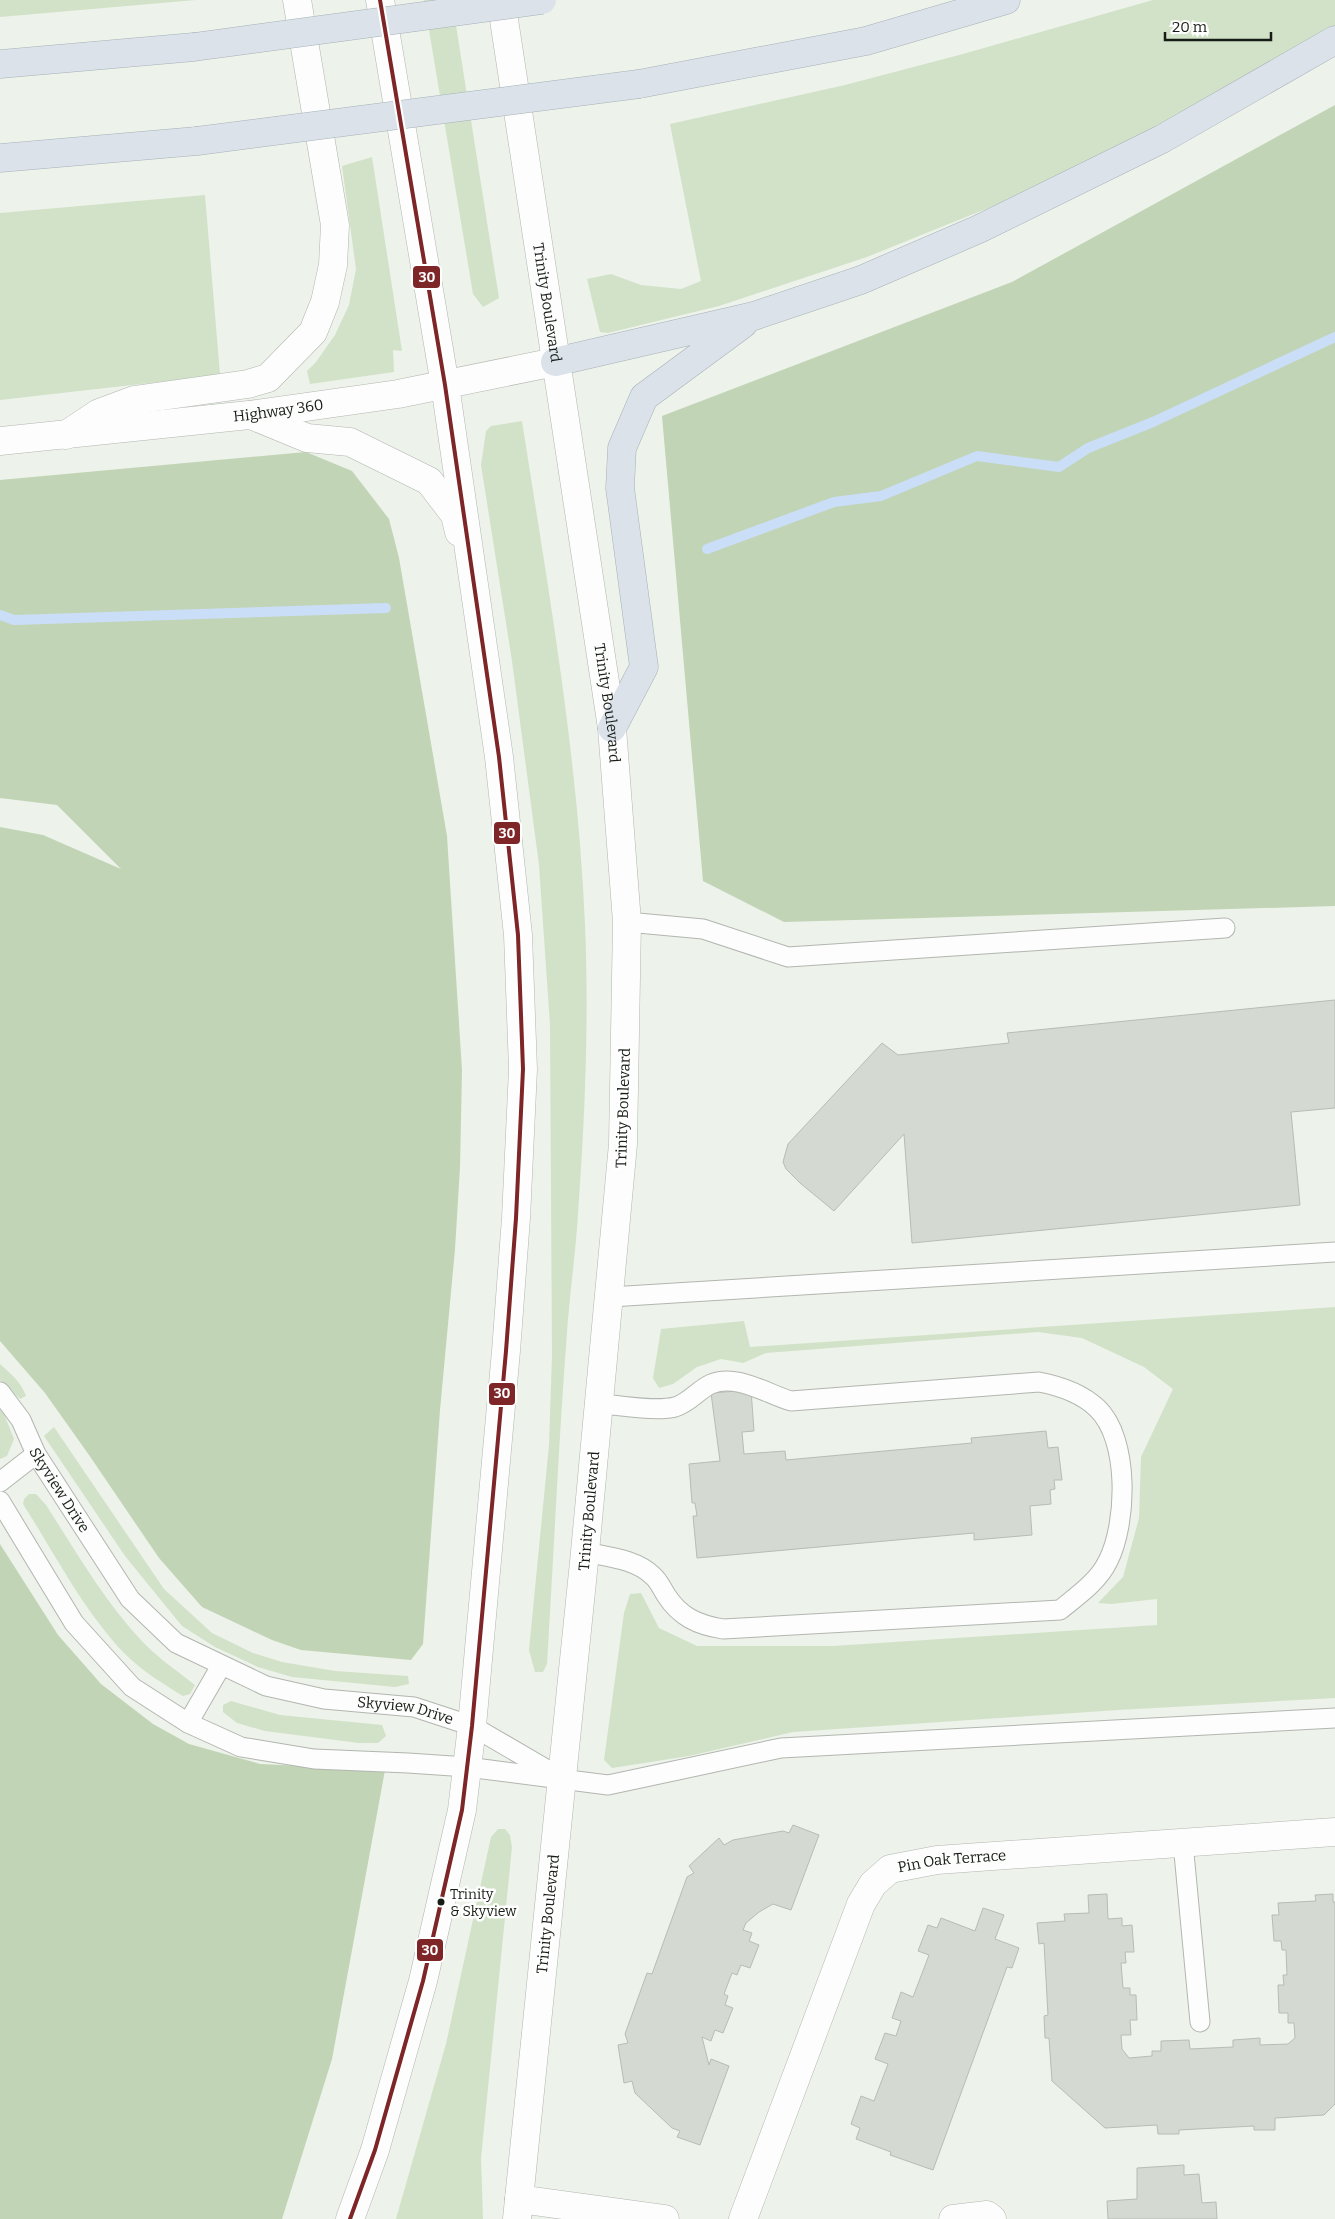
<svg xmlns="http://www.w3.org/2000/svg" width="1335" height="2219" font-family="Bitter,serif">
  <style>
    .green { fill: #d2e2c8 }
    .forest { fill: #c1d4b5 }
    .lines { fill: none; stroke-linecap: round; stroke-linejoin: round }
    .stream { stroke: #cbdef7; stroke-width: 10 }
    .building { fill: #d4d9d2; stroke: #b8bcb6 }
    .service-casing { stroke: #b2b6b0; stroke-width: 21 }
    .minor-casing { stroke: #b2b6b0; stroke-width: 29 }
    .secondary-casing { stroke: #b2b6b0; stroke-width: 29 }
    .motorway-casing { stroke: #a7b1b7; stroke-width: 29 }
    .service { stroke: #fcfdfc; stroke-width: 19 }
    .minor { stroke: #fcfdfc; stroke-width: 28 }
    .secondary { stroke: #fcfdfc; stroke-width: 28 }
    .motorway { stroke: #dbe2ea; stroke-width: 28 }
    .motorway-bridge-casing { stroke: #a7b1b7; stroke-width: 29; stroke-linecap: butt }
    .motorway-bridge { stroke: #dbe2ea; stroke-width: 28 }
    .bus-1-casing { stroke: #fff; stroke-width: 8 }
    .bus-1 { stroke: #7d2527; stroke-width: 4 }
    .bus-dot { fill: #181c16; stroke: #fff; stroke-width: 2 }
    .labels { text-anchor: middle; stroke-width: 5; stroke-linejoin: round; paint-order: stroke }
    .bus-label { font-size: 14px; fill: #181c16; stroke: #fff; text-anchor: start }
    .street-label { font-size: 15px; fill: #181c16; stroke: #fff }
    .line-badge { stroke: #fff; stroke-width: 2 }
    .badge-label { font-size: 14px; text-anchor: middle; font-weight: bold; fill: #fff }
  </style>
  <rect width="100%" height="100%" fill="#edf2ea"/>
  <path class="green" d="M 0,0 L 196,0 L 0,17 Z
    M 424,0 L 452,0 L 499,298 L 483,307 L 473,294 Z
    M 1153,0 L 1335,0 L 1335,29 L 1189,113 L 1060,179 L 867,257 L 719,306 L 608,333 L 600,332 L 587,279 L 611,274 L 641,285 L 681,289 L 701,281 L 670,124 L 845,85 L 963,54 Z
    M 372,157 L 402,351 L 393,350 L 394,372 L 310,384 L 307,371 L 316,362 L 335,335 L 349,305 L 356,269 L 342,166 Z
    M 205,195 L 220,375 L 0,400 L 0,213 Z
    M 522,421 C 548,588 578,756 585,925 C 589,1021 585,1117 578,1213 C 576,1249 571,1284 568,1319 C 559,1434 554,1549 547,1664 L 543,1672 L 535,1672 L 529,1650 L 549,1445 L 552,1355 L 550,1025 L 539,865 L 512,661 L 481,465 L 486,431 L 491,426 Z
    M 1335,1307 L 1335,1698 L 1118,1710 L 793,1732 L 689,1756 L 612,1768 L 604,1760 L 624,1613 L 630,1594 L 641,1593 L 659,1628 L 697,1646 L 833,1646 L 1157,1625 L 1157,1599 L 1111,1604 L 1098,1603 L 1123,1577 L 1139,1518 L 1141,1457 L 1173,1389 L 1144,1367 L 1082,1338 L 1038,1332 L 766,1353 L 743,1363 L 721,1359 L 697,1367 L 673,1384 L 659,1388 L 653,1378 L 661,1329 L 744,1321 L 750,1347 Z
    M 0,1364 C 11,1374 21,1382 26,1396 L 20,1399 L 0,1380 Z
    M 0,1410 L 4,1414 L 14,1439 L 7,1456 L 0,1459 Z
    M 54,1427 L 164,1589 L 212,1633 L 253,1653 L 282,1662 L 335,1671 L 408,1676 L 409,1684 L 395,1687 L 292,1677 L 258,1667 L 215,1647 L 182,1626 L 125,1556 L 44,1436 Z
    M 29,1494 L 36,1494 L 46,1505 C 75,1550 103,1599 139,1638 C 155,1656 176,1670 195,1685 L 190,1694 L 183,1696 C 163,1684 141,1670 124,1653 C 83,1610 55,1554 23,1504 L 24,1499 Z
    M 231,1701 L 280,1715 L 382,1725 L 386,1736 L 378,1743 L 359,1743 L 265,1731 L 237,1723 L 223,1712 L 223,1705 Z
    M 498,1829 L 505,1829 L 510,1835 L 512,1847 L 481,2158 L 483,2219 L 396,2219 L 446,2044 L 491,1837 Z"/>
  <path class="forest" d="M 1335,105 L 1335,906 L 784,922 L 703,881 L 662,416 L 1012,282 Z
    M 306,452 L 352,471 L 389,519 L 399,558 L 447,836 L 462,1070 L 460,1167 L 455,1249 L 440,1410 L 423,1644 L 411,1660 L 301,1650 L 272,1640 L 202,1607 L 159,1558 L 89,1455 L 45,1393 L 0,1341 L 0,827 L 43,835 L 121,869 L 57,805 L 0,798 L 0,480 Z
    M 0,1544 L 58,1635 L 101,1684 L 153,1724 L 189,1744 L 260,1764 L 385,1770 L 332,2059 L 282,2219 L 0,2219 Z"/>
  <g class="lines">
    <path class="stream" d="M 707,549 L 834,502 L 881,496 L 977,456 L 1059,467 L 1088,448 L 1153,422 L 1335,337
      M 0,615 L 14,620 L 386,608"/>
  </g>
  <path class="building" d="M 1335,1000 L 1335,1108 L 1291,1112 L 1300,1205 L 912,1243 L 904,1134 L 834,1211 L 800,1183 L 786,1169 L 783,1162 L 788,1144 L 882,1043 L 898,1055 L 1009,1043 L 1007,1033 Z
    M 751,1390 L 754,1431 L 742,1432 L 744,1454 L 785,1451 L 786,1460 L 972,1443 L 971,1438 L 1046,1431 L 1048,1448 L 1058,1447 L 1062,1480 L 1054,1480 L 1055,1489 L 1050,1490 L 1051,1504 L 1030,1506 L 1032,1535 L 974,1540 L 974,1533 L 697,1558 L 693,1516 L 697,1516 L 695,1503 L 692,1503 L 689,1464 L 720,1461 L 711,1393 Z
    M 793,1825 L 819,1835 L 791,1910 L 773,1904 L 759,1912 L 746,1923 L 743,1930 L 752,1933 L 749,1941 L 759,1945 L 750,1968 L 741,1965 L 737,1975 L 732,1973 L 724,1994 L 728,1996 L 725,2005 L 733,2008 L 723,2033 L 715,2030 L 711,2041 L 702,2037 L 709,2065 L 711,2059 L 729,2066 L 700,2145 L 677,2137 L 680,2131 L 672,2128 L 635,2093 L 632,2081 L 624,2083 L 618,2045 L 628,2043 L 625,2034 L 647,1973 L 652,1974 L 687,1877 L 694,1873 L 689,1866 L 719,1838 L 724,1845 L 733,1840 L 783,1831 L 789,1833 Z
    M 1107,1894 L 1108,1919 L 1122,1918 L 1122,1926 L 1132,1925 L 1134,1952 L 1125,1952 L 1126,1963 L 1121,1963 L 1123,1988 L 1130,1988 L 1130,1995 L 1136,1995 L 1137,2020 L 1130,2020 L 1131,2035 L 1121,2035 L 1122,2049 L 1129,2058 L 1152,2056 L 1152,2051 L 1161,2051 L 1161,2041 L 1189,2040 L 1190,2049 L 1233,2047 L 1233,2040 L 1260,2038 L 1260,2045 L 1288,2044 L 1295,2038 L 1294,2023 L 1288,2023 L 1288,2013 L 1279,2013 L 1278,1985 L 1284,1985 L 1283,1975 L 1287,1975 L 1286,1950 L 1282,1950 L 1281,1941 L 1274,1941 L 1272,1915 L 1279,1915 L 1278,1903 L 1316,1901 L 1315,1895 L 1333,1894 L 1333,1902 L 1335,1902 L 1335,2104 L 1324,2115 L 1275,2118 L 1275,2130 L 1254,2130 L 1254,2126 L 1179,2130 L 1179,2134 L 1158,2134 L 1157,2125 L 1105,2128 L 1052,2081 L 1049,2038 L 1045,2038 L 1044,2016 L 1048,2015 L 1044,1943 L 1039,1944 L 1037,1923 L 1065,1921 L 1064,1914 L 1089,1913 L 1088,1895 Z
    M 983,1908 L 1004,1915 L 995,1939 L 1019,1948 L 1012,1968 L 1007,1967 L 933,2170 L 890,2155 L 891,2152 L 856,2139 L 860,2128 L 851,2124 L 861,2096 L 874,2101 L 888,2064 L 875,2059 L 885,2033 L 896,2036 L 901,2021 L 892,2018 L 901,1992 L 913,1997 L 929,1955 L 918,1951 L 928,1925 L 937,1928 L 941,1918 L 975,1931 Z
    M 1184,2165 L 1184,2175 L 1199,2174 L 1202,2203 L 1216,2202 L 1217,2219 L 1108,2219 L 1107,2201 L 1137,2199 L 1137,2168 Z"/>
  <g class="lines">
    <defs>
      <g id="service">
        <path d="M 627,922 L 703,929 L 788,957 L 1225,928"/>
        <path d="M 610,1297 L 1335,1252"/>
        <path id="s1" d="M 0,1392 L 21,1420 L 36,1454 L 130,1599 L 176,1643 L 266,1686 L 324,1699 L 414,1707 L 472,1726 L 556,1775"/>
        <path d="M 0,1482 L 36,1454"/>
        <path d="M 0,1501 L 74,1623 L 132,1687 L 188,1723 L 241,1747 L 314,1759 L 408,1763 L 467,1767 L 608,1785 L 781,1748 L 1335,1718"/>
        <path d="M 585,1552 C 608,1557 636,1559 653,1576 C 659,1581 662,1589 666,1595 C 680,1617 698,1625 723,1629 L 1060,1610 C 1077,1596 1098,1582 1108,1561 C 1127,1524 1130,1439 1097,1408 C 1081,1393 1060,1386 1039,1382 L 791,1401 C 767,1394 736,1373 711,1384 C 698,1390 689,1403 675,1407 C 655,1412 621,1405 599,1404"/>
        <path d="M 188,1723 L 221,1666"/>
        <path d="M 1183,1843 L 1200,2022"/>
      </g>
      <g id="minor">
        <path d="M 519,2199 L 665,2219"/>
        <path id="s2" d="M 743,2219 L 861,1904 L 873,1884 L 890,1869 L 937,1860 L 1335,1832"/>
        <path d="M 953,2219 L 987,2215 L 992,2219"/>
      </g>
      <g id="secondary">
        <path id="s3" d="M 501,0 L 612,728 L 627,922 L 623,1144 L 585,1552 L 517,2219"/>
        <path d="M 251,415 L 307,438 L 350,442 L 429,481 L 455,515 L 459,532"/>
        <path d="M 66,435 L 99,413 L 134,400 L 248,384 L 268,378 L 313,332 L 325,302 L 333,265 L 335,225 L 297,0"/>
        <path id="s4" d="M 0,441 L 249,415 L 398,394 L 555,362"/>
        <path d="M 350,2219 L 375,2150 L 423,1981 L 462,1810 L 472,1726 L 506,1351 L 516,1218 L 523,1069 L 518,935 L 499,757 L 445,385 L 380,0"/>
      </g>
      <path id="motorway" d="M 0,64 L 194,47
        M 639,84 L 866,41 L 1006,0
        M 0,158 L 197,141
        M 555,362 L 754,316 L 861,280 L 979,229 L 1162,139 L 1335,40
        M 612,728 L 644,667 L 620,488 L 622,448 L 644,397 L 743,324"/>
    </defs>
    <use href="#service" class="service-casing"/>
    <use href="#minor" class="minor-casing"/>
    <use href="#secondary" class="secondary-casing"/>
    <use href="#motorway" class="motorway-casing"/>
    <use href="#service" class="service"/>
    <use href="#minor" class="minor"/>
    <use href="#secondary" class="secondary"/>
    <use href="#motorway" class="motorway"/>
    <defs>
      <path id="motorway-bridge" d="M 194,47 L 542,0
        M 197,141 L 639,84"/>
    </defs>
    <use href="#motorway-bridge" class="motorway-bridge-casing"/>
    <use href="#motorway-bridge" class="motorway-bridge"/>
    <defs>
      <path id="bus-1" d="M 350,2219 L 375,2150 L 423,1981 L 462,1810 L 472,1726 L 506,1351 L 516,1218 L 523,1069 L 518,935 L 499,757 L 445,385 L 380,0"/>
    </defs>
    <use href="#bus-1" class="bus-1-casing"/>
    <use href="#bus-1" class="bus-1"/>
  </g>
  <circle class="bus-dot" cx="441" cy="1902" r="4.5"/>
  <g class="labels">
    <g class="bus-label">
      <text x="450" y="1899">Trinity<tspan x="450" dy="17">&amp; Skyview</tspan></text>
    </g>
    <g class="street-label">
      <text dy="5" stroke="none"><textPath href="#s3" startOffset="306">Trinity Boulevard</textPath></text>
      <text dy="5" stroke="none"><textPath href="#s4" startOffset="280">Highway 360</textPath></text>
      <text dy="5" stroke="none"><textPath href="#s3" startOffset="711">Trinity Boulevard</textPath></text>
      <text transform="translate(623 1108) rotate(-88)" y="5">Trinity Boulevard</text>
      <text dy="5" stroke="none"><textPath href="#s1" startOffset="115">Skyview Drive</textPath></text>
      <text transform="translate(589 1511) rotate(-85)" y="5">Trinity Boulevard</text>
      <text dy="5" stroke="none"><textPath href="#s1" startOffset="550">Skyview Drive</textPath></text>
      <text dy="5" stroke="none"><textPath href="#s2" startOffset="445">Pin Oak Terrace</textPath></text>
      <text transform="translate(548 1914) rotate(-84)" y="5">Trinity Boulevard</text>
    </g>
  </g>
  <g class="line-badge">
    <rect x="412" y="265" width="29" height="24" rx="5" fill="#7d2527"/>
    <rect x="493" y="821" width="28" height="24" rx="5" fill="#7d2527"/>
    <rect x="488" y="1382" width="28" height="24" rx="5" fill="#7d2527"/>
    <rect x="416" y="1938" width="28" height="24" rx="5" fill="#7d2527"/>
  </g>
  <g class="badge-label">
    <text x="427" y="282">30</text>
    <text x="507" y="838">30</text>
    <text x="502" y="1398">30</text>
    <text x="430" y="1955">30</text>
  </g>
  <path d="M1165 32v8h106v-8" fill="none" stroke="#181c16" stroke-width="2.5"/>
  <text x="1172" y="32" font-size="15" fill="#181c16" stroke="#ffffff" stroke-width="4" paint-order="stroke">20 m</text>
</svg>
